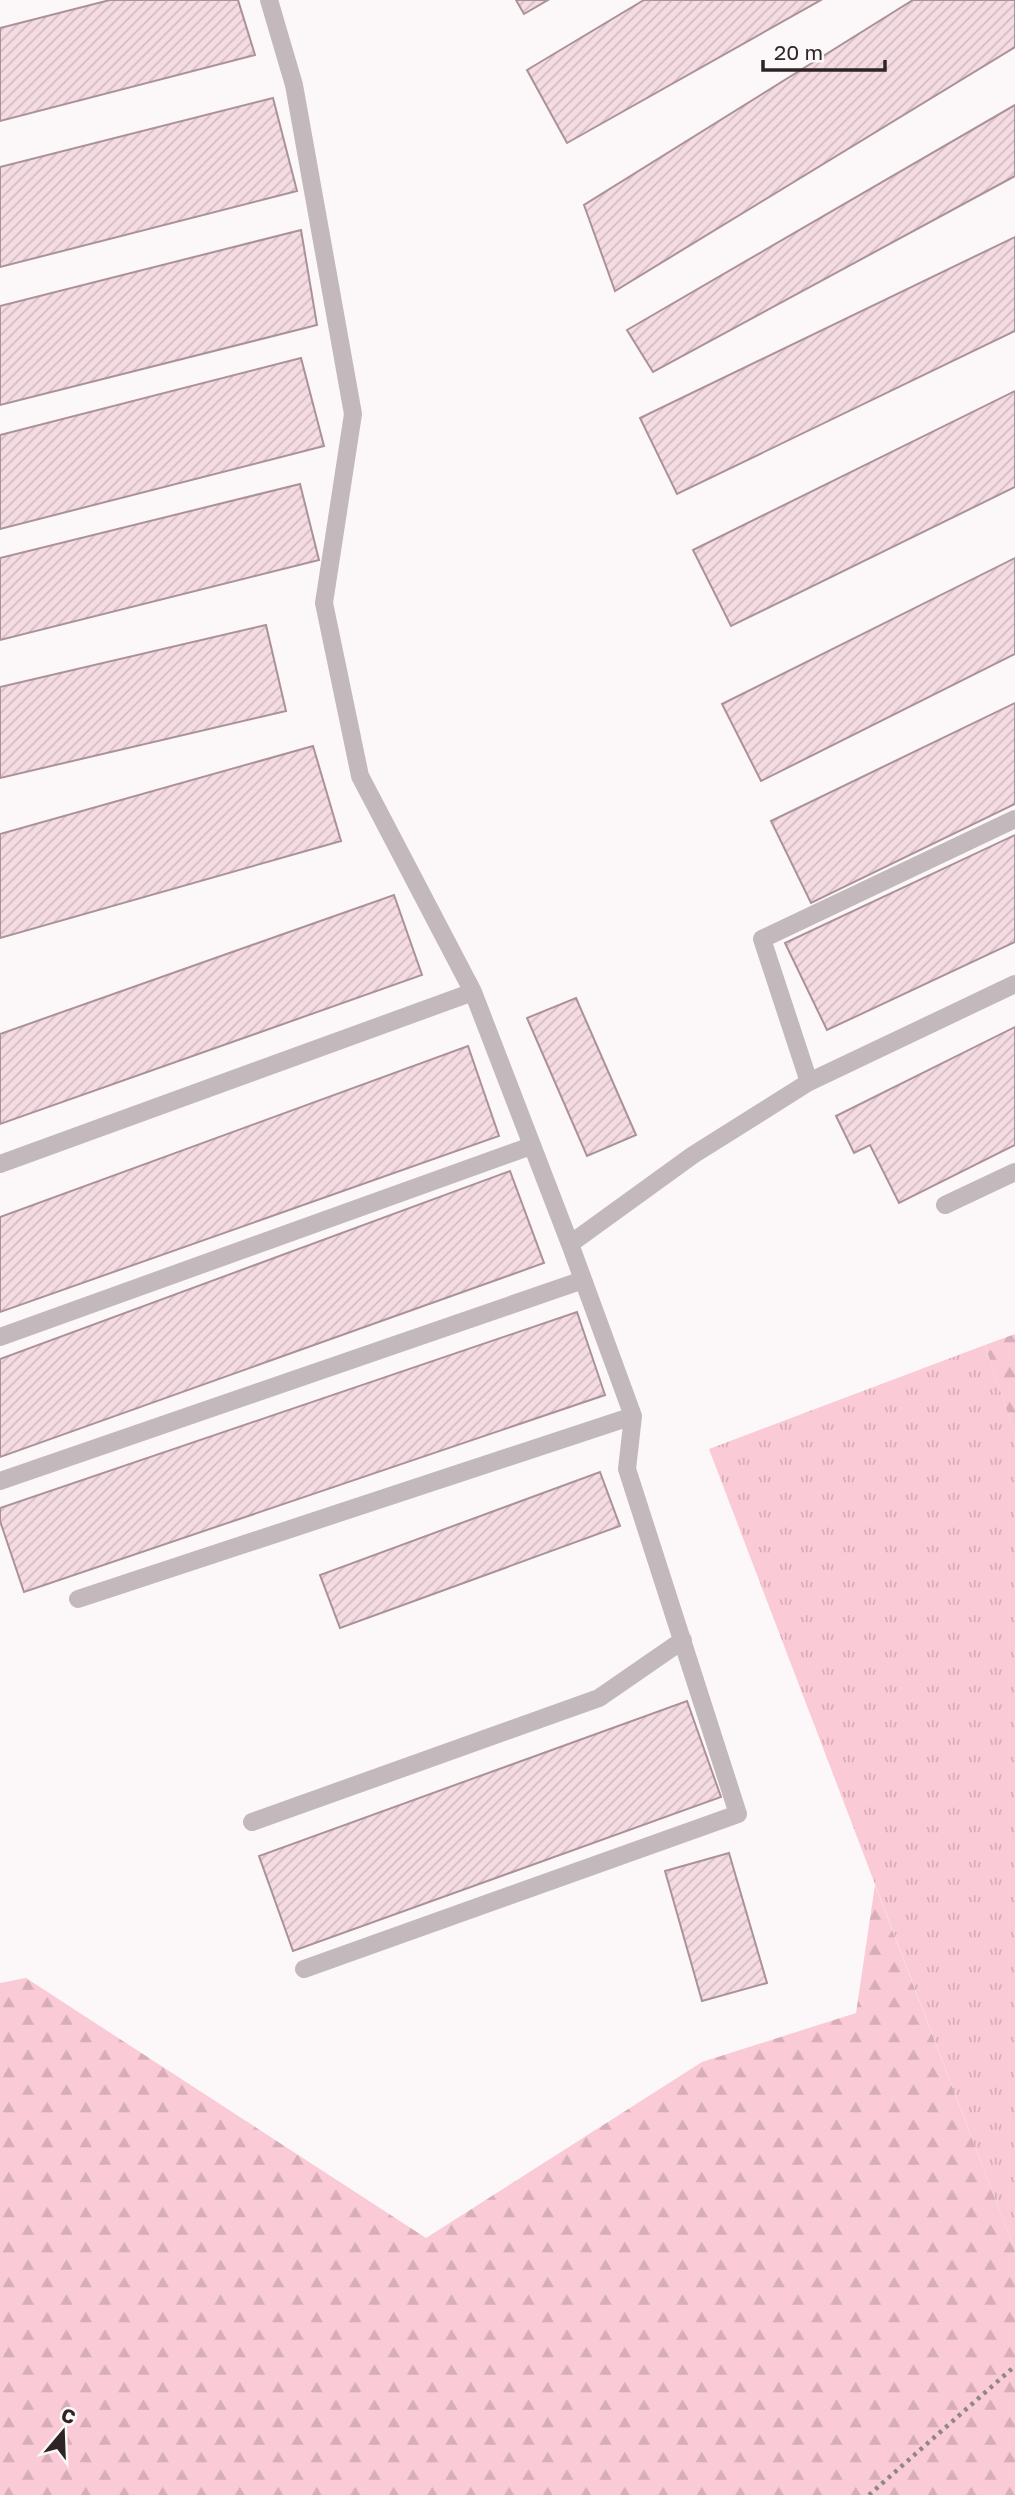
<svg xmlns="http://www.w3.org/2000/svg" width="1015" height="2495" font-family="'Golos Text',sans-serif">
  <style>
    .grass { fill: url(#grass-tufts) }
    .forest { fill: url(#forest-firs) }
    .building { fill: url(#building-hatch); stroke: #aa9298; stroke-width: 2 }
    .lines { fill: none; stroke-linecap: round; stroke-linejoin: round }
    .path { stroke: #8e8788; stroke-width: 4.5; stroke-dasharray: 3.5 5; stroke-linecap: butt }
    .lane { stroke: #c3b8bb; stroke-width: 18 }
  </style>
  <defs>
    <pattern id="grass-tufts" width="24" height="20" patternUnits="userSpaceOnUse" patternTransform="scale(1.75)"><rect width="24" height="20" fill="#facad6"/><path d="M3 7l-1-3M5 7V3M7 7l1-3M15 17l-1-3M17 17v-4M19 17l1-3" fill="none" stroke="#d7adb8"/></pattern>
    <pattern id="forest-firs" width="22" height="20" patternUnits="userSpaceOnUse" patternTransform="scale(1.75)"><rect width="22" height="20" fill="#facad6"/><path d="M5 1l3.5 6h-7zM16 11l3.5 6h-7z" fill="#d7adb8"/></pattern>
    <pattern id="building-hatch" width="6" height="6" patternUnits="userSpaceOnUse" patternTransform="scale(1.75)"><rect width="6" height="6" fill="#f5dbe2"/><path d="M-1 1l2-2M0 6l6-6M5 7l2-2" fill="none" stroke="#d2bcc2"/></pattern>
  </defs>
  <rect width="100%" height="100%" fill="#fcf7f8"/>
  <path class="grass" d="M 985,1345 L 1015,1435 L 1015,2251 L 709,1449 Z"/>
  <path class="forest" d="M 1015,1334 L 1015,1435 L 985,1345 Z
    M 875,1885 L 1015,2251 L 1015,2495 L 0,2495 L 0,1983 L 26,1978 L 426,2238 L 702,2062 L 856,2013 Z"/>
  <path class="building" d="M 110,0 L 238,0 L 255,55 L 0,121 L 0,28 Z
    M 516,0 L 548,0 L 524,14 Z
    M 644,0 L 821,0 L 567,143 L 527,70 Z
    M 913,0 L 1015,0 L 1015,47 L 615,291 L 584,205 Z
    M 273,98 L 297,191 L 0,267 L 0,167 Z
    M 1015,105 L 1015,176 L 653,372 L 627,330 Z
    M 301,230 L 317,325 L 0,405 L 0,306 Z
    M 1015,237 L 1015,331 L 677,494 L 640,418 Z
    M 301,358 L 324,446 L 0,529 L 0,435 Z
    M 1015,391 L 1015,487 L 731,626 L 693,550 Z
    M 300,484 L 319,560 L 0,640 L 0,558 Z
    M 1015,558 L 1015,654 L 761,781 L 722,704 Z
    M 266,625 L 286,711 L 0,778 L 0,687 Z
    M 1015,703 L 1015,804 L 811,903 L 771,821 Z
    M 313,746 L 341,841 L 0,938 L 0,834 Z
    M 1015,835 L 1015,942 L 827,1030 L 785,943 Z
    M 394,895 L 422,975 L 0,1124 L 0,1034 Z
    M 576,998 L 636,1135 L 587,1156 L 527,1018 Z
    M 1015,1027 L 1015,1145 L 899,1203 L 870,1145 L 854,1153 L 836,1116 Z
    M 468,1046 L 499,1136 L 0,1312 L 0,1217 Z
    M 510,1171 L 544,1263 L 0,1457 L 0,1359 Z
    M 577,1312 L 605,1395 L 24,1592 L 0,1521 L 0,1508 Z
    M 600,1472 L 620,1526 L 340,1628 L 320,1575 Z
    M 687,1701 L 721,1797 L 293,1951 L 259,1856 Z
    M 729,1853 L 767,1983 L 702,2001 L 665,1871 Z"/>
  <g class="lines">
    <path class="path" d="M 869,2495 L 1015,2366"/>
    <path class="lane" d="M 269,0 L 294,85 L 353,414 L 324,603 L 360,776 L 473,992 L 570,1244
      M 1015,819 L 762,939 L 809,1082 L 1015,984
      M 0,1164 L 473,992
      M 945,1205 L 1015,1172
      M 0,1337 L 531,1146
      M 0,1481 L 583,1280
      M 78,1599 L 633,1416
      M 252,1822 L 599,1698 L 683,1640
      M 304,1969 L 738,1814 L 627,1469 L 633,1416 L 570,1244 L 693,1155 L 809,1082"/>
  </g>
  <g transform="translate(63 2432) rotate(19)" stroke="#fcf7f8" stroke-width="5" paint-order="stroke">
  <path d="M0-5L12 26L0 18L-12 26Z" fill="#2e2426"/>
  <text y="-10" font-size="19" font-weight="bold" text-anchor="middle" fill="#2e2426">С</text>
  </g>
  <path d="M763 60v10h122v-10" fill="none" stroke="#2e2426" stroke-width="3.5"/>
  <text x="774" y="60" font-size="21" fill="#2e2426" stroke="#fcf7f8" stroke-width="5" paint-order="stroke">20 m</text>
</svg>
